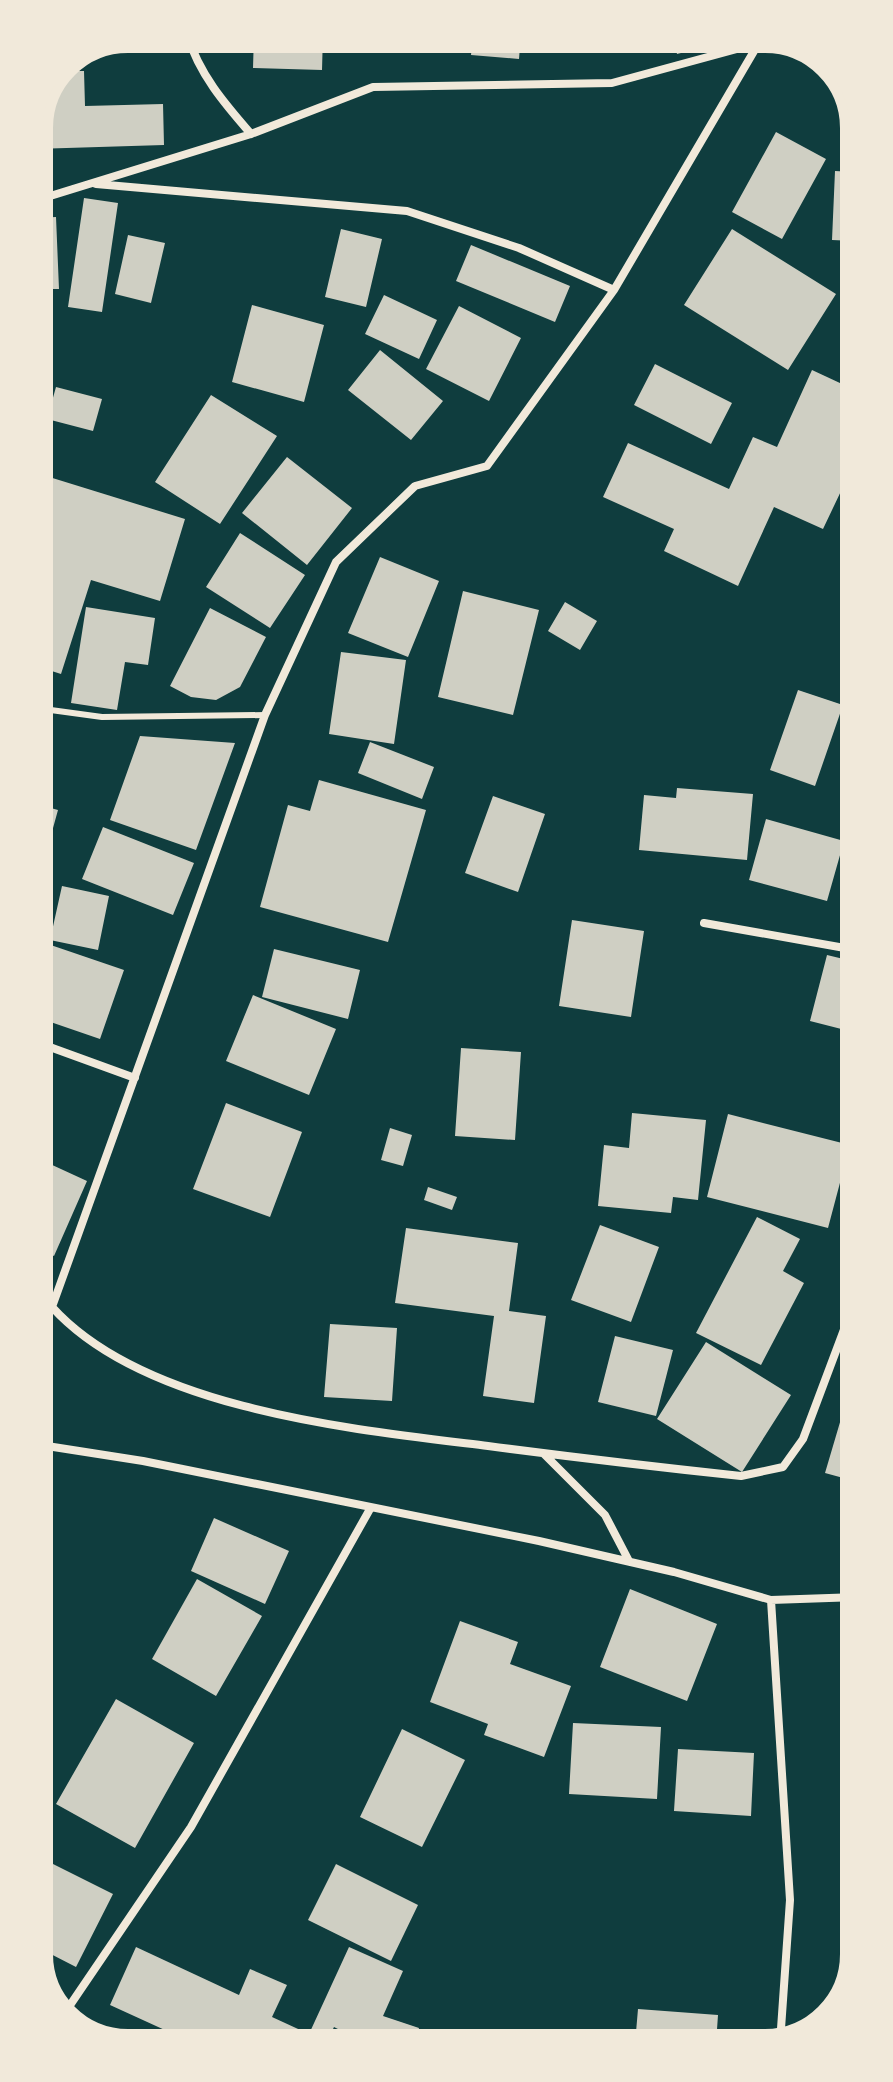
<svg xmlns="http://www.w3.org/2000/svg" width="893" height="2082" font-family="'Work Sans',sans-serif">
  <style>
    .building { fill: #cfcfc3 }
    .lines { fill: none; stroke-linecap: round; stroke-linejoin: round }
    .service { stroke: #f1e9da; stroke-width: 6 }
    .minor { stroke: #f1e9da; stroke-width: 8 }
    .rim { fill: none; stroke: #f1e9da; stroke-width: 10 }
  </style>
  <rect width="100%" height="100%" fill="#0f3d3e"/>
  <path class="building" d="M 254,34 L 323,34 L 322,70 L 253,68 Z
    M 473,34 L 521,34 L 519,59 L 471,55 Z
    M 672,34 L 753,34 L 753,35 L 677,54 Z
    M 57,71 L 84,71 L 85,106 L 163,104 L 164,145 L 34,149 L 34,122 Z
    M 776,132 L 826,159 L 782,239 L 732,212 Z
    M 835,171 L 854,172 L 855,241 L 832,240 Z
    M 84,198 L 118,203 L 102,312 L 68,307 Z
    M 56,217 L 59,289 L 35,289 L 34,218 Z
    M 341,229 L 382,239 L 366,307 L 325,297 Z
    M 732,229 L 836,294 L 788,370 L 684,305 Z
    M 128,235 L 165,243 L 151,303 L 115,294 Z
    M 471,245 L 570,286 L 555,322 L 456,281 Z
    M 384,295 L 437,320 L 419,359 L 365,334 Z
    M 252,305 L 324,325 L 304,402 L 232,382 Z
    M 459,306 L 521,338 L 489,401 L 426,369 Z
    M 380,350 L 443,401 L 411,440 L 348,390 Z
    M 655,364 L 732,403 L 711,444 L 634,405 Z
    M 812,370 L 855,390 L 855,470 L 852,468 L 823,529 L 774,507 L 738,586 L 664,551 L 674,529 L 603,497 L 628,443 L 729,489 L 753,437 L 777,447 Z
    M 56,387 L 102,399 L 93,431 L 47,419 Z
    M 211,395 L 277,436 L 220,524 L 155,482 Z
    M 287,457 L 352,508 L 307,565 L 242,513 Z
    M 46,476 L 185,519 L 160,601 L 91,580 L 61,674 L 36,666 L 35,512 Z
    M 240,533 L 305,575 L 270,628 L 206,587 Z
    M 380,557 L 439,581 L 408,657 L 348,633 Z
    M 463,591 L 539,610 L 513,715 L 438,697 Z
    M 565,602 L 597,621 L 580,650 L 548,631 Z
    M 86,607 L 155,618 L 148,665 L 125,662 L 117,710 L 71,703 Z
    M 210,608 L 266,637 L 240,687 L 216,700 L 191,697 L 170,686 Z
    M 341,652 L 406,660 L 394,744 L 329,734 Z
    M 798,690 L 843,705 L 815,786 L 770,770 Z
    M 140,736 L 235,743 L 196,850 L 110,820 Z
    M 370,742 L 434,767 L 422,799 L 358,773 Z
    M 319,780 L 426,810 L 388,942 L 260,907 L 288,805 L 310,811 Z
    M 677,788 L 753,794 L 747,860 L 639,850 L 644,795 L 676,798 Z
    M 493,796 L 545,814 L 518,892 L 465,873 Z
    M 36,804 L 58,810 L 37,886 L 36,886 Z
    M 766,819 L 844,841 L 827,901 L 749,880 Z
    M 103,827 L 194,863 L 173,915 L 82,879 Z
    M 62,886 L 109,896 L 98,950 L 50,940 Z
    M 572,920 L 644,931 L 631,1017 L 559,1006 Z
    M 36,940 L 124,970 L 100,1039 L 36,1017 Z
    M 274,949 L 360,970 L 348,1019 L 262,997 Z
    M 827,955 L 856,962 L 857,1033 L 810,1021 Z
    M 253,995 L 336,1029 L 309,1095 L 226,1061 Z
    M 461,1048 L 521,1052 L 515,1140 L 455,1136 Z
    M 226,1103 L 302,1132 L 270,1217 L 193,1189 Z
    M 632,1113 L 706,1120 L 698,1200 L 673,1197 L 671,1213 L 598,1206 L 604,1145 L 629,1148 Z
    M 728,1114 L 850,1145 L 828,1228 L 707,1197 Z
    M 390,1128 L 412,1135 L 403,1166 L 381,1160 Z
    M 37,1158 L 87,1181 L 54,1256 L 37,1248 Z
    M 428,1187 L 457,1197 L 452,1210 L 424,1200 Z
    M 757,1217 L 800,1239 L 783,1271 L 804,1283 L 761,1365 L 696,1333 Z
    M 600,1225 L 659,1247 L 631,1322 L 571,1300 Z
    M 406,1228 L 518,1243 L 509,1311 L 546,1316 L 534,1403 L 483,1396 L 494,1316 L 395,1303 Z
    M 330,1324 L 397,1328 L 392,1401 L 324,1397 Z
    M 615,1336 L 673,1350 L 656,1416 L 598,1402 Z
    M 706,1342 L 791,1395 L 742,1472 L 657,1419 Z
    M 851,1385 L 858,1387 L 858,1482 L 825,1473 Z
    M 214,1518 L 289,1551 L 265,1604 L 191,1571 Z
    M 197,1579 L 262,1616 L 216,1696 L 152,1659 Z
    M 630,1589 L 717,1624 L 687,1701 L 600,1667 Z
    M 460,1621 L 518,1642 L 510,1664 L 571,1686 L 544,1757 L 484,1735 L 488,1724 L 430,1702 Z
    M 116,1699 L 194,1743 L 135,1848 L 56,1804 Z
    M 573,1723 L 661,1727 L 657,1799 L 569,1794 Z
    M 402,1729 L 465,1760 L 422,1847 L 360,1817 Z
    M 678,1749 L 754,1753 L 751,1816 L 674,1811 Z
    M 39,1857 L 113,1894 L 76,1967 L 39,1948 Z
    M 336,1864 L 418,1905 L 391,1961 L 308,1920 Z
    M 136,1947 L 239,1995 L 250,1969 L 287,1985 L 272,2017 L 309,2034 L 349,1947 L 403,1971 L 383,2016 L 419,2028 L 415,2046 L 371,2046 L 334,2027 L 325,2046 L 202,2047 L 110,2005 Z
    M 638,2009 L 718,2015 L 716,2044 L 635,2044 Z"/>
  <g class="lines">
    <path class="service" d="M 36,708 L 102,717 L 265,715"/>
    <path class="minor" d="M 187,34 C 199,74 224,103 251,134
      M 96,184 L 407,211 L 519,248 L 614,290
      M 34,201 L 251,134 L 373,87 L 612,83 L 759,43 L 826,58
      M 704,923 L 856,950
      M 36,1042 L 135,1078
      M 52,1307 C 145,1410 357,1430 488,1446 C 572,1457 657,1467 741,1476 L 783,1467 L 803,1439 L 857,1295
      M 37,1323 L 52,1307 L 265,715 L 336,562 L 415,486 L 487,466 L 614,290 L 764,34
      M 37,1450 L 47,1446 L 143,1461 L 539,1541 L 674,1572 L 771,1600 L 858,1597
      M 544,1454 L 605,1515 L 629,1561
      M 771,1600 L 790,1900 L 780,2043
      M 62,2017 L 191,1827 L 370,1509"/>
  </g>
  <path d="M0 0H893V2082H0ZM128 48H765A80 80 0 0 1 845 128V1954A80 80 0 0 1 765 2034H128A80 80 0 0 1 48 1954V128A80 80 0 0 1 128 48Z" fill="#f1e9da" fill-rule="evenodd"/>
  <path class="rim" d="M128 48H765A80 80 0 0 1 845 128V1954A80 80 0 0 1 765 2034H128A80 80 0 0 1 48 1954V128A80 80 0 0 1 128 48Z"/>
</svg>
